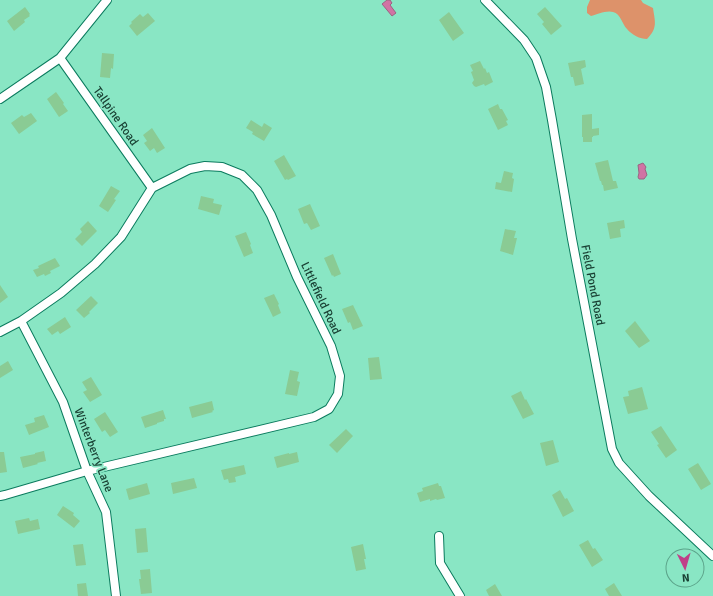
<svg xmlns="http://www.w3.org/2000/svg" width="713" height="596" font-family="Signika,sans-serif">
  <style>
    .green { fill: #dd926a }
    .water { fill: #d173a4; stroke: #9a6482 }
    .building { fill: #8acb94 }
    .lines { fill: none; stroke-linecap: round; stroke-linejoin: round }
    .street-casing { stroke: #0b7b5e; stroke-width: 10 }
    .street { stroke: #fff; stroke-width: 8 }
    .labels { text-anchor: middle; stroke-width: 3.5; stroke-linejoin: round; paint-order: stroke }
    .street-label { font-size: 12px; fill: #194033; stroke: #89e6c4 }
  </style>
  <rect width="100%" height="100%" fill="#89e6c4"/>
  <path class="green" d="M 590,0 L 641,0 L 643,3 L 653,8 C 655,22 658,28 647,39 C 640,39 632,35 627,29 C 622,24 621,14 613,12 C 607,10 597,14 591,16 L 587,13 L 587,7 Z"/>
  <path class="water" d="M 387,0 L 390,0 L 392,3 L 390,5 L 396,13 L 392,16 L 382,4 Z
    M 643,163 L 646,167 L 645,169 L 647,175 L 644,179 L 639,179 L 638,177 L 639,173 L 638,165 Z"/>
  <path class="building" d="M 25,7 L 30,14 L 29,15 L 30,16 L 24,20 L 25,22 L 14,31 L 7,21 Z
    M 545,7 L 562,26 L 551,35 L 542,24 L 544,22 L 537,14 Z
    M 449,12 L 464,33 L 453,41 L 439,20 Z
    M 148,13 L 155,21 L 137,36 L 129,26 L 132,23 L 131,22 L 140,14 L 143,17 Z
    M 102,53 L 114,54 L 113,69 L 111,68 L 110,78 L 100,77 Z
    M 585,60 L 586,67 L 581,69 L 584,84 L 575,86 L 573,77 L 571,77 L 568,63 Z
    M 480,61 L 484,69 L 485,68 L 487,73 L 489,72 L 493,82 L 485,86 L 484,84 L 476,87 L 474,86 L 472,83 L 474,80 L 471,72 L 473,71 L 470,65 Z
    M 56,92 L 64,103 L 63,104 L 68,111 L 59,117 L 47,99 Z
    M 498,104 L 500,109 L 502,109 L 508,120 L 506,121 L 508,125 L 498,130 L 488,109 Z
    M 31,113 L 37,121 L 19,134 L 11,123 L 22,115 L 24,117 Z
    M 592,114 L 592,129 L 599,128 L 599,135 L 593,136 L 593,137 L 592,137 L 592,142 L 583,142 L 583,137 L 582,137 L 582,115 Z
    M 251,120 L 262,127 L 264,123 L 272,128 L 264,141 L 252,134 L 253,132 L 246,128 Z
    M 152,128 L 165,148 L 157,153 L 154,148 L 150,151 L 144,143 L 147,141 L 143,135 Z
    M 284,155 L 296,176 L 288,180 L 287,179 L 285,180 L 274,161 Z
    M 608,160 L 613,181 L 616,181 L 618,188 L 604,191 L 603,185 L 602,185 L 601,181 L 600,181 L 595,163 Z
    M 504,171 L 513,173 L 512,178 L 514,179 L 512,192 L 495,189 L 496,182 L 501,183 Z
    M 111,186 L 120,191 L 114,199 L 116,200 L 108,212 L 99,206 Z
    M 201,196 L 214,199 L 213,203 L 222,205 L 219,215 L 198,209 Z
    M 310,204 L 320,226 L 311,230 L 307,223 L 304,224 L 298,209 Z
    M 624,220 L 625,228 L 620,229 L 621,237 L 610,239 L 607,223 Z
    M 88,221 L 97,231 L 82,246 L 75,239 L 82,232 L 80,229 Z
    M 505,229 L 516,231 L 514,238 L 517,238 L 513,255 L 500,251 Z
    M 246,232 L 251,244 L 250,245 L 253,253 L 244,257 L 235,236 Z
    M 333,254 L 341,274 L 334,277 L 333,275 L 332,276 L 324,258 Z
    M 55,258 L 60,266 L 50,271 L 51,273 L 45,276 L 44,274 L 37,277 L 33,270 L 39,268 L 38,266 Z
    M 0,285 L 8,297 L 0,303 Z
    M 274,294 L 279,304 L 278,305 L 281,313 L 273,317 L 264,298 Z
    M 91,296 L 98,303 L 89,312 L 90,313 L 84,318 L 76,310 Z
    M 353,305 L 363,326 L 353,330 L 350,322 L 348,323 L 342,309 Z
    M 65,317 L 71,327 L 60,334 L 58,331 L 52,335 L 47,329 Z
    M 635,321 L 650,341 L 639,348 L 625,331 Z
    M 379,357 L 382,379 L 370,380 L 368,358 Z
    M 8,361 L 13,370 L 0,378 L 0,366 Z
    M 290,370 L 299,372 L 297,381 L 300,382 L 297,396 L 285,394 Z
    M 91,377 L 102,395 L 90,402 L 83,392 L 87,390 L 82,382 Z
    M 642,387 L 648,409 L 628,414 L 623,397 L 629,396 L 628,391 Z
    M 521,391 L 525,400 L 526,399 L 534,414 L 523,419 L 511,396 Z
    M 212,401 L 214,410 L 212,411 L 213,412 L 192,418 L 189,407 Z
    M 163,410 L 166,419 L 164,419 L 164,421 L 157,423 L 157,424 L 145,428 L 141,417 Z
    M 105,412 L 118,432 L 110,437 L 105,430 L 102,432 L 94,419 Z
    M 44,415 L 49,427 L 29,435 L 25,425 L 35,422 L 34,418 Z
    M 661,426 L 677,450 L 666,458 L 657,445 L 659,444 L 651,432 Z
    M 346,429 L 353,436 L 337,453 L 329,445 Z
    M 553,440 L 559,462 L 546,466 L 540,443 Z
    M 44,451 L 46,461 L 37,463 L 38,464 L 23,468 L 20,457 L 35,454 L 35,453 Z
    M 0,452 L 4,452 L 7,472 L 0,473 Z
    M 297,452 L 299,462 L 277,468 L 274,457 L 289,453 L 289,454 Z
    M 698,463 L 711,484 L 701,490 L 688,469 Z
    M 244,465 L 246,474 L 235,477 L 236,482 L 229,483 L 228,479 L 224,480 L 221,470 Z
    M 194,478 L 197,488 L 173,494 L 171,483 Z
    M 147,483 L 150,494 L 129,500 L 126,489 Z
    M 438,483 L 439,486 L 441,486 L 445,498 L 437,500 L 436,499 L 430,501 L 430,499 L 420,502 L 417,493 L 423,491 L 422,488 Z
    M 560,490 L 565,499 L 567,498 L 574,511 L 563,517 L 552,495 Z
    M 63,506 L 74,513 L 73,515 L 80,521 L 74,528 L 57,515 Z
    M 29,518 L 30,521 L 38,519 L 40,529 L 18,534 L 15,521 Z
    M 146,528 L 148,552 L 137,553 L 135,529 Z
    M 588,540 L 593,549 L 595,548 L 603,560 L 592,567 L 579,545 Z
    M 83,544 L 86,565 L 76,566 L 73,545 Z
    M 363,544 L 366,559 L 364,559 L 366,569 L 356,571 L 351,547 Z
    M 150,569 L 152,593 L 141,594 L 139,579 L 141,579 L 140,570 Z
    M 86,583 L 88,596 L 78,596 L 77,584 Z
    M 614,583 L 622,596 L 609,596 L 605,589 Z
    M 495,584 L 502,596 L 489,596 L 486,590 Z"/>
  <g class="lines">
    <defs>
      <path id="street" d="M 485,0 L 524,40 L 536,58 L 546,87 L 552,120 L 572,239 L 612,449 L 619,463 L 649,496 L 713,556
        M 60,58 L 152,188
        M 0,99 L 60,58 L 107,0
        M 21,321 L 63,402 L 87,471 L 106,512 L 116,596
        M 0,332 L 21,321 L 61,293 L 95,264 L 121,237 L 152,188 L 190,169 L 205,166 L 222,167 L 242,175 L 257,190 L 271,215 L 297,277 L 331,346 L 340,376 L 338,394 L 329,409 L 314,417 L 87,471 L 5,495 L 0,496
        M 439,536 L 440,563 L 460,596"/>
    </defs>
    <use href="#street" class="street-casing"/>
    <use href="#street" class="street"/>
  </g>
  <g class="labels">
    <g class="street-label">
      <text transform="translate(116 116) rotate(55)" y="4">Tallpine Road</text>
      <text transform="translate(593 285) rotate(79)" y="4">Field Pond Road</text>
      <text transform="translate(321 298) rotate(65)" y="4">Littlefield Road</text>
      <text transform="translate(94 450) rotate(69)" y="4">Winterberry Lane</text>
    </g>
  </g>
  <g transform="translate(685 568) rotate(175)"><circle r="19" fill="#89e6c4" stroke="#5ca48a"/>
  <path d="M0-3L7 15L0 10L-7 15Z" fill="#c03f89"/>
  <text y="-6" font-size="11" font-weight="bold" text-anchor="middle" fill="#194033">N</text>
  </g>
</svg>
